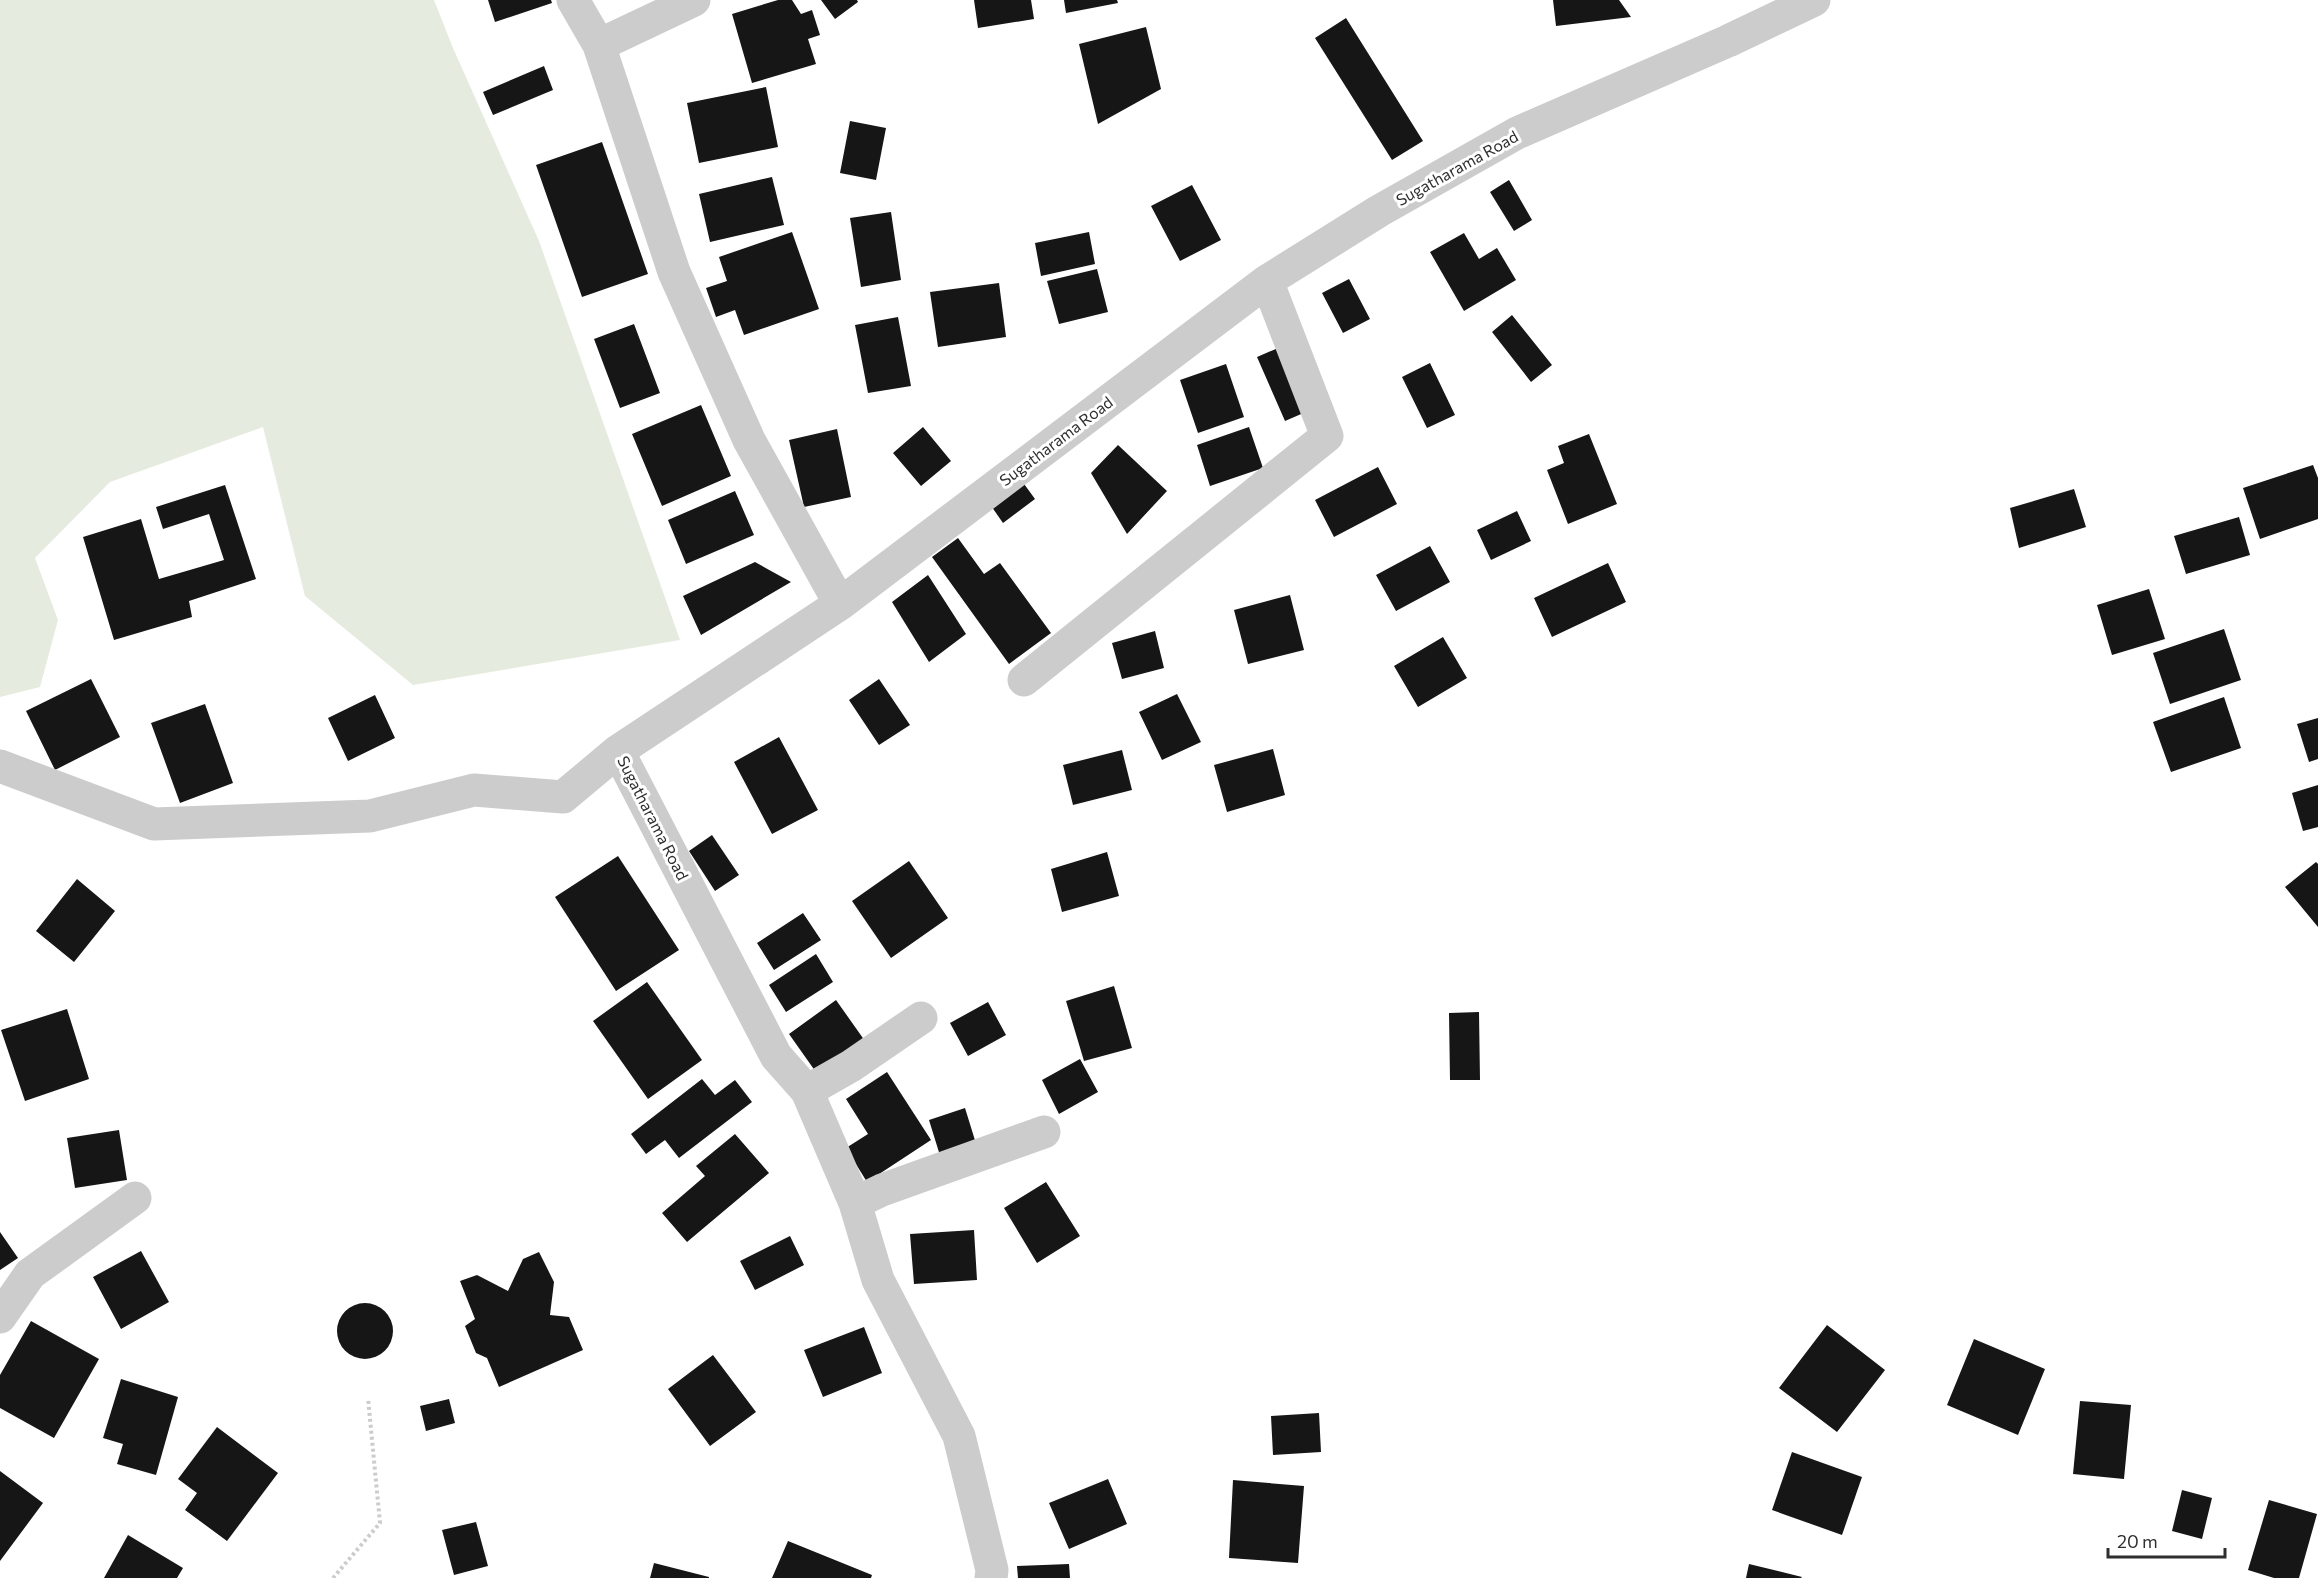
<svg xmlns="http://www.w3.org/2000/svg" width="2318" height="1578" font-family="Commissioner,sans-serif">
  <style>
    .green { fill: #e5ebde }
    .building { fill: #161616 }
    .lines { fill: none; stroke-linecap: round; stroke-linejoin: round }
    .path { stroke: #ccc; stroke-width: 4; stroke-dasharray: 3 3; stroke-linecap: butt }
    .minor { stroke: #ccc; stroke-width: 33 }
    .labels { text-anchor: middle; stroke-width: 6; stroke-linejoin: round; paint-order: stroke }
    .street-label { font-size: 16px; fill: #2f2f2f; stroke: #fff }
  </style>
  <rect width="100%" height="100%" fill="#fff"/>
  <path class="green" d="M 0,0 L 434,0 L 453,48 L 539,241 L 680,640 L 413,685 L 305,596 L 263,427 L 110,482 L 35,558 L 58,620 L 40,687 L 0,697 Z"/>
  <path class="building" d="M 488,0 L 551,0 L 552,3 L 495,22 Z
    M 778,0 L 792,0 L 801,14 L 812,10 L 820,35 L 808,39 L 816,64 L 752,83 L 732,14 Z
    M 821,0 L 857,0 L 858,2 L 835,19 Z
    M 974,0 L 1031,0 L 1034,19 L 978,28 Z
    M 1064,0 L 1117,0 L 1118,3 L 1066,13 Z
    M 1553,0 L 1619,0 L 1631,17 L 1556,26 Z
    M 1346,18 L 1423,141 L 1392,160 L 1315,38 Z
    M 1146,27 L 1161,89 L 1098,124 L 1079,44 Z
    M 544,66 L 553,90 L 493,115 L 483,92 Z
    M 766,87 L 778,147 L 699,163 L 687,103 Z
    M 850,121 L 886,128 L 876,180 L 840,173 Z
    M 602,142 L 648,274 L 582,297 L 536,165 Z
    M 772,177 L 784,225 L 710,242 L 699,194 Z
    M 1509,180 L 1532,220 L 1514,231 L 1490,192 Z
    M 1192,185 L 1221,240 L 1180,261 L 1151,206 Z
    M 891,212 L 901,280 L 861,287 L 850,218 Z
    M 792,232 L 819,309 L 744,335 L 735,310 L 716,317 L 706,288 L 727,281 L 719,257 Z
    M 1089,232 L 1095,264 L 1041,276 L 1035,243 Z
    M 1464,233 L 1479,259 L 1497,248 L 1516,280 L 1464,311 L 1430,252 Z
    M 1097,269 L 1108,312 L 1059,324 L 1047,281 Z
    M 1349,279 L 1370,319 L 1343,333 L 1322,293 Z
    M 999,283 L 1006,337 L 938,347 L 930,292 Z
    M 1512,315 L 1552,365 L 1531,382 L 1492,332 Z
    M 898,317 L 911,386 L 868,393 L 855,325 Z
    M 634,324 L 660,393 L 620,408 L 594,339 Z
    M 1294,341 L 1322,405 L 1285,421 L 1257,357 Z
    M 1430,363 L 1455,415 L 1427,428 L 1402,377 Z
    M 1226,364 L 1244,417 L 1198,433 L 1180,380 Z
    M 701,405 L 731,476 L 662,506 L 632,434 Z
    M 923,427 L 951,461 L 921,486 L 893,453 Z
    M 1249,427 L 1263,468 L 1210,486 L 1197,445 Z
    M 837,429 L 851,497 L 804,507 L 789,440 Z
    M 1589,434 L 1617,504 L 1568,524 L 1547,470 L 1564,463 L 1558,446 Z
    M 1118,445 L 1167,491 L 1127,534 L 1091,473 Z
    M 2313,465 L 2318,478 L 2318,519 L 2260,539 L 2243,488 Z
    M 1378,467 L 1397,504 L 1334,537 L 1315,500 Z
    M 1019,477 L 1035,499 L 1003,523 L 987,500 Z
    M 225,485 L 256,579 L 189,601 L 192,617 L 114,640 L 83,537 L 141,519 L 159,579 L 224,560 L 209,514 L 163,529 L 156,507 Z
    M 2074,489 L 2086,527 L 2019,548 L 2010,508 Z
    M 735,491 L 754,535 L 686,564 L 668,520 Z
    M 1517,511 L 1531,541 L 1491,560 L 1477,530 Z
    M 2239,517 L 2250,555 L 2186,574 L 2174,536 Z
    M 958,538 L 984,574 L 1000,563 L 1051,633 L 1009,664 L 932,557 Z
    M 1430,546 L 1450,582 L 1396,611 L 1376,575 Z
    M 755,562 L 791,582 L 701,635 L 683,596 Z
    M 1608,563 L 1626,602 L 1552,637 L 1534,598 Z
    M 928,575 L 966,634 L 929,662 L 892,602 Z
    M 2149,589 L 2165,639 L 2112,655 L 2097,605 Z
    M 1290,595 L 1304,650 L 1248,664 L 1234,610 Z
    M 2224,629 L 2241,680 L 2170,704 L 2153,653 Z
    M 1155,631 L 1164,668 L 1122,679 L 1112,643 Z
    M 1443,637 L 1467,678 L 1418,707 L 1394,666 Z
    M 91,679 L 120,737 L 55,770 L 26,711 Z
    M 879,679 L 910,725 L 879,745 L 849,700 Z
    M 1177,694 L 1201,742 L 1162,760 L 1139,712 Z
    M 375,695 L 395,738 L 348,761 L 328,718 Z
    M 2224,697 L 2241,748 L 2171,772 L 2153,722 Z
    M 205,704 L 233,783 L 180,803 L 151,723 Z
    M 2318,718 L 2318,759 L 2309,762 L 2297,724 Z
    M 779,737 L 818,810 L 772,834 L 734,762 Z
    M 1273,749 L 1285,795 L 1227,812 L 1214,765 Z
    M 1122,750 L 1132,790 L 1073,805 L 1063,765 Z
    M 2318,785 L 2318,827 L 2303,831 L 2292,793 Z
    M 712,835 L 739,875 L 715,891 L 689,851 Z
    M 1107,852 L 1119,896 L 1062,912 L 1051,869 Z
    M 618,856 L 679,950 L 616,991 L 555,897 Z
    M 909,861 L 948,918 L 891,958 L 852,901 Z
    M 2316,862 L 2318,864 L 2318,927 L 2285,887 Z
    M 77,879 L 115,911 L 74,962 L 36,931 Z
    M 803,913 L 821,940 L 774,970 L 757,943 Z
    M 816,954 L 833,982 L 786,1012 L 769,985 Z
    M 647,982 L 702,1060 L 648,1099 L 593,1021 Z
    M 1114,986 L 1132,1048 L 1084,1061 L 1066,1001 Z
    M 836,1000 L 865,1041 L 818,1075 L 789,1034 Z
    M 988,1002 L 1006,1035 L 968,1056 L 950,1023 Z
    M 67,1009 L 89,1079 L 25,1101 L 1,1030 Z
    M 1479,1012 L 1480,1080 L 1450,1080 L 1449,1013 Z
    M 1080,1059 L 1098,1092 L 1059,1114 L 1042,1080 Z
    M 887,1072 L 931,1140 L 867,1182 L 846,1148 L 868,1134 L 846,1099 Z
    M 702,1079 L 715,1095 L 735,1080 L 752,1102 L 679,1158 L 665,1140 L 646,1154 L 631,1134 Z
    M 965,1108 L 978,1150 L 942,1162 L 929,1120 Z
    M 119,1130 L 127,1180 L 75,1188 L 67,1138 Z
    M 735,1134 L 769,1173 L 687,1242 L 662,1213 L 705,1176 L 696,1166 Z
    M 1046,1182 L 1080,1236 L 1037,1263 L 1004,1208 Z
    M 974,1230 L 977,1280 L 914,1284 L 910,1234 Z
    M 0,1232 L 18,1258 L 0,1270 Z
    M 790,1236 L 804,1265 L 755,1290 L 740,1261 Z
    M 141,1251 L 169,1302 L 121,1329 L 93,1277 Z
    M 539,1252 L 554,1282 L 550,1315 L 569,1317 L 583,1350 L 499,1387 L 487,1358 L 476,1353 L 465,1326 L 475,1319 L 460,1281 L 477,1275 L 508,1291 L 523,1259 Z
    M337 1331a28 28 0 1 1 56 0a28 28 0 1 1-56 0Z
    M 31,1321 L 99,1359 L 54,1438 L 0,1408 L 0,1375 Z
    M 1827,1325 L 1885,1370 L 1837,1432 L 1779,1388 Z
    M 864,1327 L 882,1373 L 823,1397 L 804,1350 Z
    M 1974,1339 L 2045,1369 L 2018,1435 L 1947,1405 Z
    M 713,1355 L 756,1412 L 710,1446 L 668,1389 Z
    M 121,1379 L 178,1397 L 156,1475 L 117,1464 L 123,1444 L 103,1438 Z
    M 449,1399 L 455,1423 L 426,1431 L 420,1406 Z
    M 2080,1401 L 2131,1405 L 2124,1479 L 2073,1474 Z
    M 1319,1413 L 1321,1452 L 1273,1455 L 1271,1416 Z
    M 217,1427 L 278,1473 L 227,1541 L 185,1510 L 197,1493 L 178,1479 Z
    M 1792,1452 L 1862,1477 L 1842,1535 L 1772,1510 Z
    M 0,1471 L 43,1503 L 0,1561 Z
    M 1108,1479 L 1127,1524 L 1069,1549 L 1049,1503 Z
    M 1233,1480 L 1304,1486 L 1298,1563 L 1229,1558 Z
    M 2182,1490 L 2212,1498 L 2202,1539 L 2172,1531 Z
    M 2269,1500 L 2317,1514 L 2299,1578 L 2274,1578 L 2248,1570 Z
    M 476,1522 L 488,1566 L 454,1575 L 442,1530 Z
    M 128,1535 L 183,1568 L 177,1578 L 104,1578 Z
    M 788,1541 L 872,1575 L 871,1578 L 772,1578 Z
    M 654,1563 L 709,1577 L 709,1578 L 650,1578 Z
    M 1069,1564 L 1070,1578 L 1018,1578 L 1017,1566 Z
    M 1749,1564 L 1802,1577 L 1801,1578 L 1746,1578 Z"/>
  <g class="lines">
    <path class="path" d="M 333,1578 L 380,1523 L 368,1398"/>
    <path class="minor" d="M 573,0 L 599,45 L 674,272 L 749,440 L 840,604
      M 599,45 L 694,0
      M 1024,680 L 1327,436 L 1267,281
      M 0,766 L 154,824 L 370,816 L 474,790 L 563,797 L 618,751
      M 807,1091 L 851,1066 L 921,1018
      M 855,1203 L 882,1190 L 1044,1132
      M 0,1317 L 30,1274 L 135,1198
      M 991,1578 L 992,1570 L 959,1436 L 878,1280 L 855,1203 L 807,1091 L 776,1056 L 618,751 L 840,604 L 1267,281 L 1379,211 L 1517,133 L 1728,41 L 1814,0"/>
  </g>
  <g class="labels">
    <g class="street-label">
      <text transform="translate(1457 168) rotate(-29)" y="6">Sugatharama Road</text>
      <text transform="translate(1056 441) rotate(-37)" y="6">Sugatharama Road</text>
      <text transform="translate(653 818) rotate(63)" y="6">Sugatharama Road</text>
    </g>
  </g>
  <path d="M2108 1548v9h117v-9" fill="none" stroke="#2f2f2f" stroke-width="3"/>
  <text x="2117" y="1548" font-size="18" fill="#2f2f2f" stroke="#ffffff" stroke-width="4.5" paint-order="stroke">20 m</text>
</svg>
